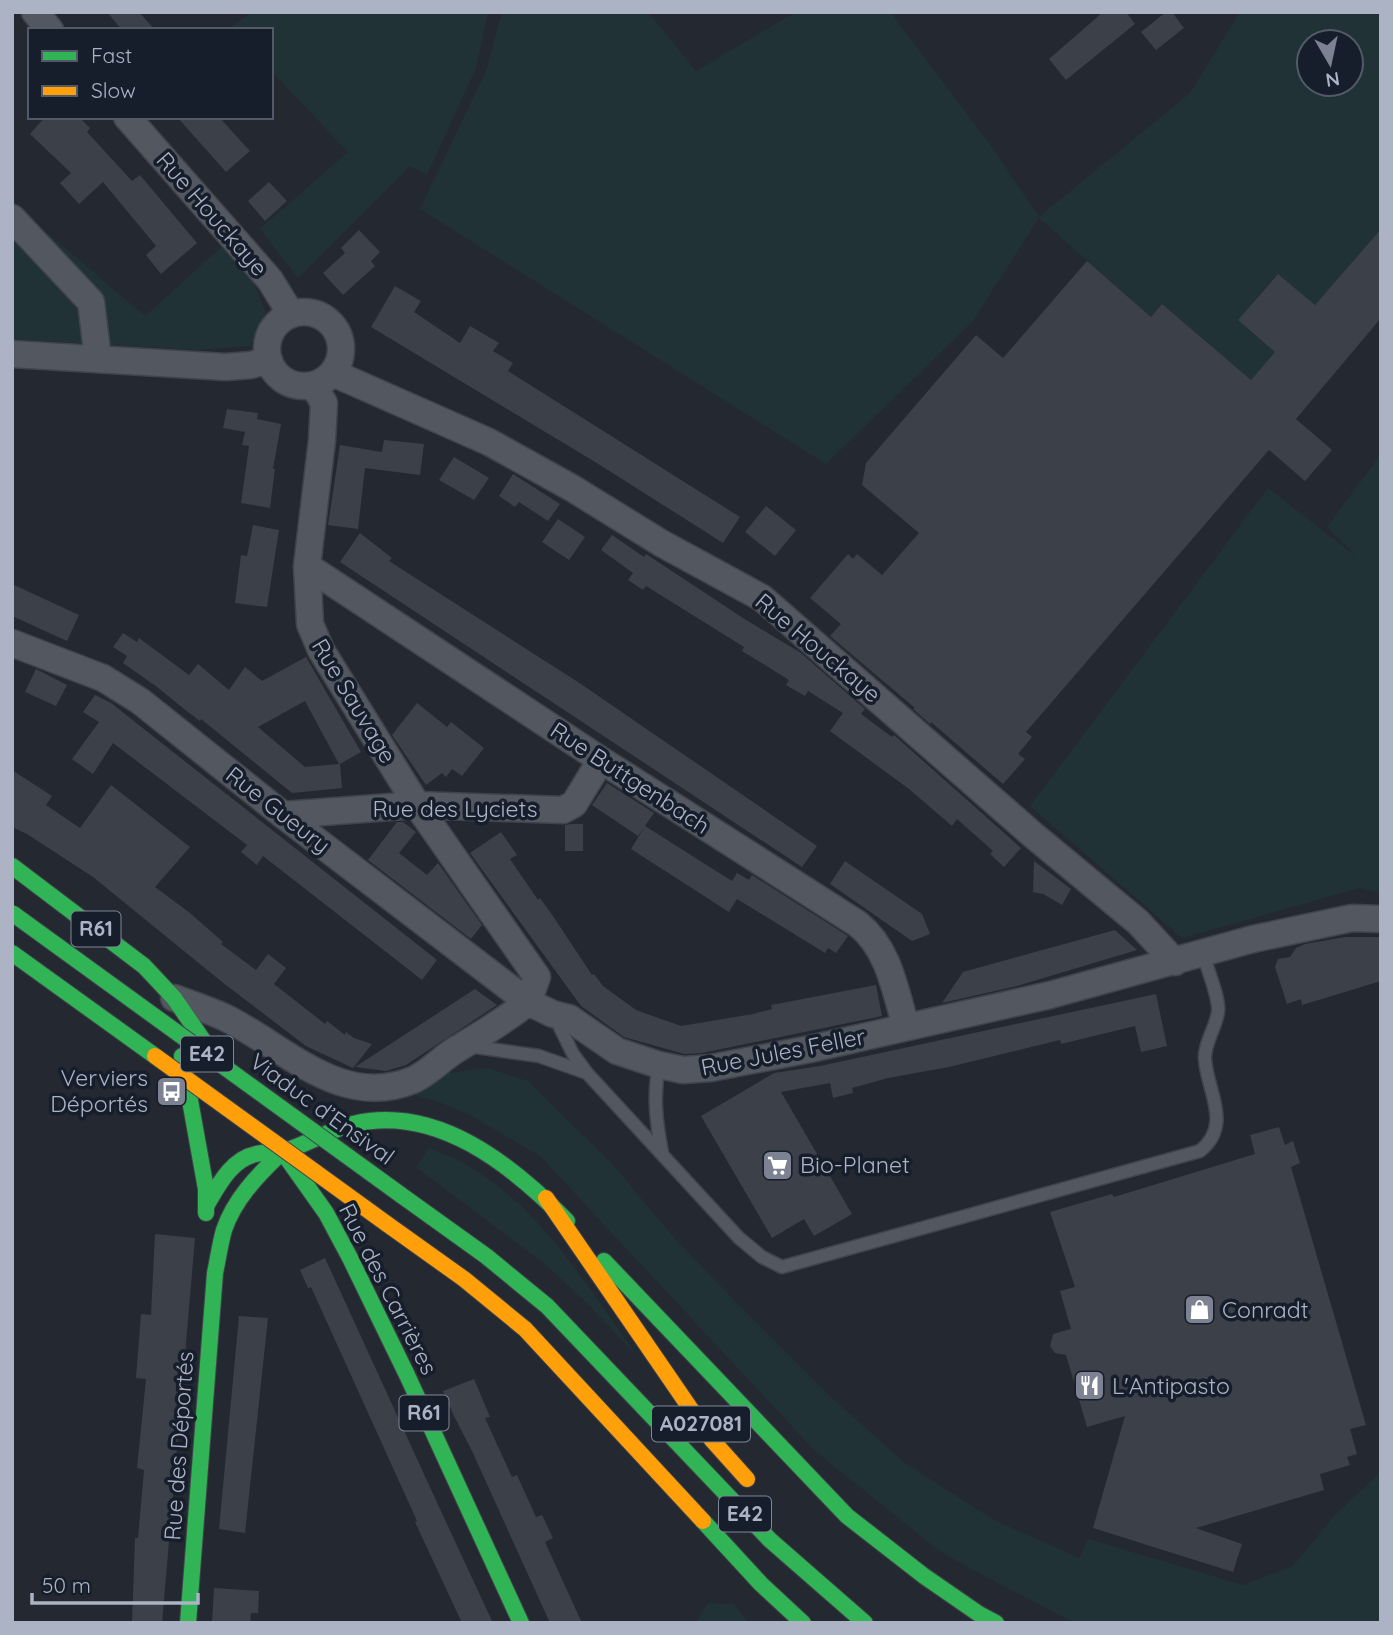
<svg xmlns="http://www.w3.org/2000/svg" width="1393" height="1635" font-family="Quicksand,sans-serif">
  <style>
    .green { fill: #213237; fill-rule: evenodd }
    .building { fill: #3c4048; fill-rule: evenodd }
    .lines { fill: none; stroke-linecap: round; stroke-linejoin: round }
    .lane-casing { stroke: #40434a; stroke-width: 15 }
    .street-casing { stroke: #40434a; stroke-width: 29 }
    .fast-casing { stroke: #40434a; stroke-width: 18 }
    .slow-casing { stroke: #40434a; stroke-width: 18 }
    .lane { stroke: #525760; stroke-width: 12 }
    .street { stroke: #525760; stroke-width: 26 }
    .fast { stroke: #30b455; stroke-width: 16 }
    .slow { stroke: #ff9f0a; stroke-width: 16 }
    .fast-bridge-casing { stroke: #40444e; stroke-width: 18; stroke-linecap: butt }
    .slow-bridge-casing { stroke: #40444e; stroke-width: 18; stroke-linecap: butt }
    .fast-bridge { stroke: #30b455; stroke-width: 16 }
    .slow-bridge { stroke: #ff9f0a; stroke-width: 16 }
    .labels { text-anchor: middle; stroke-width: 7; stroke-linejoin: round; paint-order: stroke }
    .shield { fill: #171e2b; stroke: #7f8697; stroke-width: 2 }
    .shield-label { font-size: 21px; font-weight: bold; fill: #abb3c5 }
    .street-label { font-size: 23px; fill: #abb3c5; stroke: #171e2b }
    .poi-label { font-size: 23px; fill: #abb3c5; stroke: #171e2b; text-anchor: start }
  </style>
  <rect width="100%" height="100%" fill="#242831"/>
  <path class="green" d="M 251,12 L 488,12 L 476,68 L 427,175 L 410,166 L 298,278 L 260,229 L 348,152 L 271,71 L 271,30 L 231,28 Z
    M 502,12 L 648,12 L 696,71 L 796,12 L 890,12 L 992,147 L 1039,217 L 1190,93 L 1240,12 L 1381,12 L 1381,229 L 1315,305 L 1277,274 L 1238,320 L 1275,352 L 1251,380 L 1162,304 L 1151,317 L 1039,218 L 972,322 L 826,464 L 420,209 L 486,71 ZM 1309,42 L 1351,42 L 1351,84 L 1309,84 Z
    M 12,199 L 26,215 L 145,316 L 225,244 L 254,283 L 266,314 L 250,346 L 198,350 L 12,339 Z
    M 1381,454 L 1381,892 L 1359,888 L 1182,938 L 1030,806 L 1268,488 L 1357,557 L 1327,527 Z
    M 487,1068 L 528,1081 L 613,1165 L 677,1241 L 739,1305 L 833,1399 L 906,1464 L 994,1520 L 1079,1558 L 1088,1539 L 1243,1585 L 1293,1566 L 1335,1515 L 1381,1472 L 1381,1623 L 1075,1623 L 971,1569 L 937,1549 L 814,1450 L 540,1156 L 470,1115 L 439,1102 L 411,1094 L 427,1088 L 448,1073 Z
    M 429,1148 C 528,1183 579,1275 637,1356 L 588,1304 L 545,1264 L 416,1167 Z
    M 708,1603 L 734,1604 L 748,1623 L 696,1623 Z"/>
  <path class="building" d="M 107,12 L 139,12 L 155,30 L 122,30 Z
    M 1103,12 L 1126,12 L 1135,24 L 1066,80 L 1049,59 Z
    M 1166,12 L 1172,12 L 1184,28 L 1156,50 L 1141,32 Z
    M 45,117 L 79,117 L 90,128 L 87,132 L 132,181 L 140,175 L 197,243 L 161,274 L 146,255 L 156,246 L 103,182 L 79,204 L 60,183 L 71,173 L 30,134 Z
    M 177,117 L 219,117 L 250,151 L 226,172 Z
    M 269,182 L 287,201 L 265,221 L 248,201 Z
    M 1381,229 L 1381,318 L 1296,419 L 1332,450 L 1305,481 L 1269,450 L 1026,732 L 1032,737 L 1018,754 L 1025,759 L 1003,784 L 931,722 L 930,724 L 913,709 L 915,708 L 830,636 L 841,624 L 810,598 L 848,554 L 853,559 L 857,554 L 882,575 L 919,533 L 862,485 L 866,463 L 976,335 L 1003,358 L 1087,261 L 1151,317 L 1162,304 L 1251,380 L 1275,352 L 1238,320 L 1278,274 L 1315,305 Z
    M 359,230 L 380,252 L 371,261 L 375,266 L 343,295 L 323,273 L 345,253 L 341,248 Z
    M 395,286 L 421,301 L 414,312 L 460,343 L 470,326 L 499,343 L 493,351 L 513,363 L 508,371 L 740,517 L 723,543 L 600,465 L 371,327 Z
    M 227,409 L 258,413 L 257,419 L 281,424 L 273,469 L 275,469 L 270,508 L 241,503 L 249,446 L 242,445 L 245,432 L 223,428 Z
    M 384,440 L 424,444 L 420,475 L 365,468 L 358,529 L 328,525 L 340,445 L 382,452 Z
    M 454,457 L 489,478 L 474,500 L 439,480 Z
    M 513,474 L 560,504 L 548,521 L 519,502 L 515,507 L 499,496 Z
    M 766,506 L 796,530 L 775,556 L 745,532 Z
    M 558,519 L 585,537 L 569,560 L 542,542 Z
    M 253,525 L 279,530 L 267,607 L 235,603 L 241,555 L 247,556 Z
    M 360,533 L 392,558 L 389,561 L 581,684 L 817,846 L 802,867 L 340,562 Z
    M 612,535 L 644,557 L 646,554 L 743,618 L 801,653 L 865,709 L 861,714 L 892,737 L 894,735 L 1021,848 L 1004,867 L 990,854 L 993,851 L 957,819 L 952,826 L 909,789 L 830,731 L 843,713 L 808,691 L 805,696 L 786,685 L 789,680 L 742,651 L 744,647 L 646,586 L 643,590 L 628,580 L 633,573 L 601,550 Z
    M 12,584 L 79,615 L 67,641 L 12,616 Z
    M 123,633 L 137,642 L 139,638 L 189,675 L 198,664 L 229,690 L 245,667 L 262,681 L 306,657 L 361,752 L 340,764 L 342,788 L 292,793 L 201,719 L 200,721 L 184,709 L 157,687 L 123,663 L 127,656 L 113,647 ZM 305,701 L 313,716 L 339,764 L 305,767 L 258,727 Z
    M 36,669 L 67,685 L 56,706 L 25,692 Z
    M 95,695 L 111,703 L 437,960 L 422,980 L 263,856 L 257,865 L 241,852 L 247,845 L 113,743 L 93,774 L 72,759 L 99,722 L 83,712 Z
    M 417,703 L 447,727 L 451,722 L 484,748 L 462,776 L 452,769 L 446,777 L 442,773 L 426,785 L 392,735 Z
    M 12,770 L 52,796 L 46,805 L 80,828 L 111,785 L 190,847 L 155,887 L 190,913 L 223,942 L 221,944 L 256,970 L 268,954 L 286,968 L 274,984 L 325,1024 L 327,1021 L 345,1035 L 346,1032 L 354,1038 L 372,1044 L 353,1068 L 306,1046 L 222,982 L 93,877 L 27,834 L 12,827 Z
    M 607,783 L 654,813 L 638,836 L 592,805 Z
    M 397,822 L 403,822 L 416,832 L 399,853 L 427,875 L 438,863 L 482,925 L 471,939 L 368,860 Z
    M 571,824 L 583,824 L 583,851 L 565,851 L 565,825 Z
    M 645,826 L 732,881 L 737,873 L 749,880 L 752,875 L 848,936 L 836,953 L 828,948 L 825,953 L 737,899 L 729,912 L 631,849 Z
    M 501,832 L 517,855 L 510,859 L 538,900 L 540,898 L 553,916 L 592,975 L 594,974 L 603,986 L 636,1010 L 681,1026 L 753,1014 L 772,1009 L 771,1005 L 876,985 L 882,1016 L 702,1053 L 684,1054 L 624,1037 L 581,1006 L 470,853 Z
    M 845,861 L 922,914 L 930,934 L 912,941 L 830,884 Z
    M 1034,861 L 1071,889 L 1062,905 L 1043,894 L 1033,892 Z
    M 1115,930 L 1137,950 L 1017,986 L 942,1003 L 963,972 Z
    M 1345,937 L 1381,937 L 1381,981 L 1302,1005 L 1301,999 L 1287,1004 L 1275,967 L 1278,959 L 1290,957 L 1296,948 L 1305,944 Z
    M 475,989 L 497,1005 L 406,1065 L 386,1071 L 355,1067 Z
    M 1156,994 L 1167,1046 L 1141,1052 L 1135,1026 L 1061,1044 L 1060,1040 L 949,1067 L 888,1078 L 852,1088 L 853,1093 L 833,1098 L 830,1083 L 781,1092 L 852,1214 L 814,1236 L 804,1219 L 772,1238 L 701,1116 L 774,1073 L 820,1066 Z
    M 1279,1127 L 1285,1145 L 1293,1141 L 1300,1163 L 1291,1167 L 1366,1425 L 1350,1429 L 1357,1454 L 1347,1457 L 1350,1465 L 1320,1474 L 1324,1490 L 1196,1528 L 1242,1544 L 1233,1572 L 1093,1528 L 1125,1416 L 1087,1427 L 1066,1355 L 1055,1353 L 1050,1346 L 1053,1334 L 1071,1329 L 1060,1291 L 1075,1287 L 1050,1212 L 1112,1194 L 1114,1197 L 1255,1154 L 1250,1135 Z
    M 155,1234 L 195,1238 L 162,1623 L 132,1623 L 135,1538 L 138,1538 L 144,1470 L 137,1468 L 146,1379 L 136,1378 L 141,1314 L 151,1315 Z
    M 325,1258 L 440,1509 L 493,1623 L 462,1623 L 415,1522 L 417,1521 L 311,1287 L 308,1288 L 300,1270 Z
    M 239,1316 L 268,1318 L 245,1533 L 219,1529 Z
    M 474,1379 L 490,1417 L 485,1418 L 512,1477 L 517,1475 L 536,1517 L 542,1515 L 553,1538 L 545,1542 L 582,1623 L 550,1623 L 472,1451 L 454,1416 L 443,1391 Z
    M 214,1588 L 259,1591 L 258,1613 L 251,1613 L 250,1623 L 212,1623 Z"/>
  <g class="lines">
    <defs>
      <path id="lane" d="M 555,1017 L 573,1054 L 587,1073 L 739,1238 L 762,1257 L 782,1267 L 1200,1151 C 1233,1124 1207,1092 1205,1059 C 1204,1044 1216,1027 1218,1012 C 1220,999 1207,968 1203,954
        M 469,1046 L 539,1056 L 587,1073
        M 659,1065 C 653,1095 656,1122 662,1152"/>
      <path id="street" d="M 35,12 L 50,30
        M 127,117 L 270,280 L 291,314
        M 12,218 L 91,302 L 98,359
        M267 349a37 37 0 1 1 74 0a37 37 0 1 1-74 0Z
        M 12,354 L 226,367 L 251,365 L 269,360
        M 333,373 L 489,442 L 572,488 L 661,543 L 762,598 L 1033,835 L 1138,922 L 1175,962
        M 313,385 L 324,403 L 322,440 L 307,566 L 310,624 L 321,650 L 417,805 L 537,977 L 528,1002
        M 307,566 L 601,760 L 858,924 C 889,949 895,990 906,1027
        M 12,643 L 103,678 L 140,701 L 283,815 L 528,1002 L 553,1014 L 569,1018 L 617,1051 L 659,1065 L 683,1070 L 711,1068 L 810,1049 L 1050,995 L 1253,939 L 1352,918 L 1381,919
        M 283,815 L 417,805 L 563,810 L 574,804 L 601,760
        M 174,998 C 191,1004 208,1010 224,1017 C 284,1046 340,1110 413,1080 C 429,1073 442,1058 457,1049 C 482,1034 506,1020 528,1002"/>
      <path id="fast" d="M 12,866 L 144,966 L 174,998 L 216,1059
        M 12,953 L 155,1056
        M 182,1056 L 206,1189 L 206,1213
        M 282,1151 L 326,1213 L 350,1258 L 407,1375 L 521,1623
        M 401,1195 L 486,1256 L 547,1306 L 770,1540 L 865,1623
        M 206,1206 C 218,1186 231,1159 256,1154 C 269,1151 281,1152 293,1148 C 313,1141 332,1129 353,1124 C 437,1104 512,1165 567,1221
        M 604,1261 L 847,1516 L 924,1576 L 979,1614 L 996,1623
        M 703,1521 L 761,1584 L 803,1623
        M 188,1623 L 215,1273 C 218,1259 220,1244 224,1230 C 234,1200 257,1176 279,1155"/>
      <path id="slow" d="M 546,1198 L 712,1440 L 747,1479
        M 387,1224 L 464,1279 L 525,1329 L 703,1521"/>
    </defs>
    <use href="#lane" class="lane-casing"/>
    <use href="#street" class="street-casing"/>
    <use href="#fast" class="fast-casing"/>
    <use href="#slow" class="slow-casing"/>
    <use href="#lane" class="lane"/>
    <use href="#street" class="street"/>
    <use href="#fast" class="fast"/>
    <use href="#slow" class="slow"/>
    <defs>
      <path id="fast-bridge" d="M 12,913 L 401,1195"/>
      <path id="slow-bridge" d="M 155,1056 L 387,1224"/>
    </defs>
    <use href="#fast-bridge" class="fast-bridge-casing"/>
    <use href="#slow-bridge" class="slow-bridge-casing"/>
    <use href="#fast-bridge" class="fast-bridge"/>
    <use href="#slow-bridge" class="slow-bridge"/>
  </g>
  <defs>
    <symbol id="bus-square" viewBox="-11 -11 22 22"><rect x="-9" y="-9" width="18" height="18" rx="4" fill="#7c8291" stroke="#171e2b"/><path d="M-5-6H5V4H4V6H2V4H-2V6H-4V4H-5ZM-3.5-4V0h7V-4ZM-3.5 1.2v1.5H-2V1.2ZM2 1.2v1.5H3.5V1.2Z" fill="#fff"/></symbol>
    <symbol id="supermarket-square" viewBox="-11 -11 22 22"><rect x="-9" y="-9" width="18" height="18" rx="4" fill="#7c8291" stroke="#171e2b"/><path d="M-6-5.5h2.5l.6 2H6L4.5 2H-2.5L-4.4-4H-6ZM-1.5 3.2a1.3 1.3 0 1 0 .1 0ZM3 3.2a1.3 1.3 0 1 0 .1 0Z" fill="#fff"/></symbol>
    <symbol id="shop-square" viewBox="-11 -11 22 22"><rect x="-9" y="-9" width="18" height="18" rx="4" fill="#7c8291" stroke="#171e2b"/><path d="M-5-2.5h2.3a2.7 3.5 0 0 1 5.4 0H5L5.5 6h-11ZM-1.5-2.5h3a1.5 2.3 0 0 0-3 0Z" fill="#fff"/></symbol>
    <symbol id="restaurant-square" viewBox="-11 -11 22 22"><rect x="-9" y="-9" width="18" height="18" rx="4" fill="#7c8291" stroke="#171e2b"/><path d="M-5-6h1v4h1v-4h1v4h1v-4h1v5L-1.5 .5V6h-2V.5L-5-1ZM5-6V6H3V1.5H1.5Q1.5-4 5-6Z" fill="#fff"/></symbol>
  </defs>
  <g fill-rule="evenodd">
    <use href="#bus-square" x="154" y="1074" width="35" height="35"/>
    <use href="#supermarket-square" x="760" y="1148" width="35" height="35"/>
    <use href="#shop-square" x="1182" y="1292" width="35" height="35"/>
    <use href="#restaurant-square" x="1072" y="1368" width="35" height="35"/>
  </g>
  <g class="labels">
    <g class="shield">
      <rect x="71.5" y="911.5" width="49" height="35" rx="5"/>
      <rect x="181" y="1036.5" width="52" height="35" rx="5"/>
      <rect x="399.5" y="1395.5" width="49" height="35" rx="5"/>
      <rect x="652" y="1406.5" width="98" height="35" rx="5"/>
      <rect x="719" y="1496.5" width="52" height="35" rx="5"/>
    </g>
    <g class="shield-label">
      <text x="96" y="936">R61</text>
      <text x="207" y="1061">E42</text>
      <text x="424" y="1420">R61</text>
      <text x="701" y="1431">A027081</text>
      <text x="745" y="1521">E42</text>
    </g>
    <g class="street-label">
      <text transform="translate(212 214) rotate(49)" y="8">Rue Houckaye</text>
      <text transform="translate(818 648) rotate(40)" y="8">Rue Houckaye</text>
      <text transform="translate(354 701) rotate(59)" y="8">Rue Sauvage</text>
      <text transform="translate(630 778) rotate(33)" y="8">Rue Buttgenbach</text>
      <text x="455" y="817">Rue des Lyciets</text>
      <text transform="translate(278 810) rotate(38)" y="8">Rue Gueury</text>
      <text transform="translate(783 1052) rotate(-11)" y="8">Rue Jules Feller</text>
      <text transform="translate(322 1109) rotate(36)" y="8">Viaduc d’Ensival</text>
      <text transform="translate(388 1289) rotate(63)" y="8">Rue des Carrières</text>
      <text transform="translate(179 1446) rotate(-86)" y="8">Rue des Déportés</text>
    </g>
    <g class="poi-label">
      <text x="148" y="1086" text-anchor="end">Verviers<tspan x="148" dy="26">Déportés</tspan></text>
      <text x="800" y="1173">Bio-Planet</text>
      <text x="1222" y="1318">Conradt</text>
      <text x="1112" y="1394">L'Antipasto</text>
    </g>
  </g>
  <rect width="1393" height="1635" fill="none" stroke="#abb3c5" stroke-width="28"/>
  <rect x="28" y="28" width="245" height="91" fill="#171e2b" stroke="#525a69" stroke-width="2"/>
  <rect x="42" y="51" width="35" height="10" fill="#30b455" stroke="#525a69" stroke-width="2"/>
  <text x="91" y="63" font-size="21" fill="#abb3c5">Fast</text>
  <rect x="42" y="86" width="35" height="10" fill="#ff9f0a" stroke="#525a69" stroke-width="2"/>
  <text x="91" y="98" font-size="21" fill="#abb3c5">Slow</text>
  <g transform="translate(1330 63) rotate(171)"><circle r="33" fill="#171e2b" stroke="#525a69" stroke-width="2"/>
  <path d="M0-5L12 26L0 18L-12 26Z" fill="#7c8291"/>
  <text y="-10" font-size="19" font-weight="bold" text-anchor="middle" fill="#abb3c5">N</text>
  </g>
  <path d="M32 1593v10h166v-10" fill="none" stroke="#abb3c5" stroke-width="3.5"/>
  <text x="42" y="1593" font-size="21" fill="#abb3c5" stroke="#171e2b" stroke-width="5" paint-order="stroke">50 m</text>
</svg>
